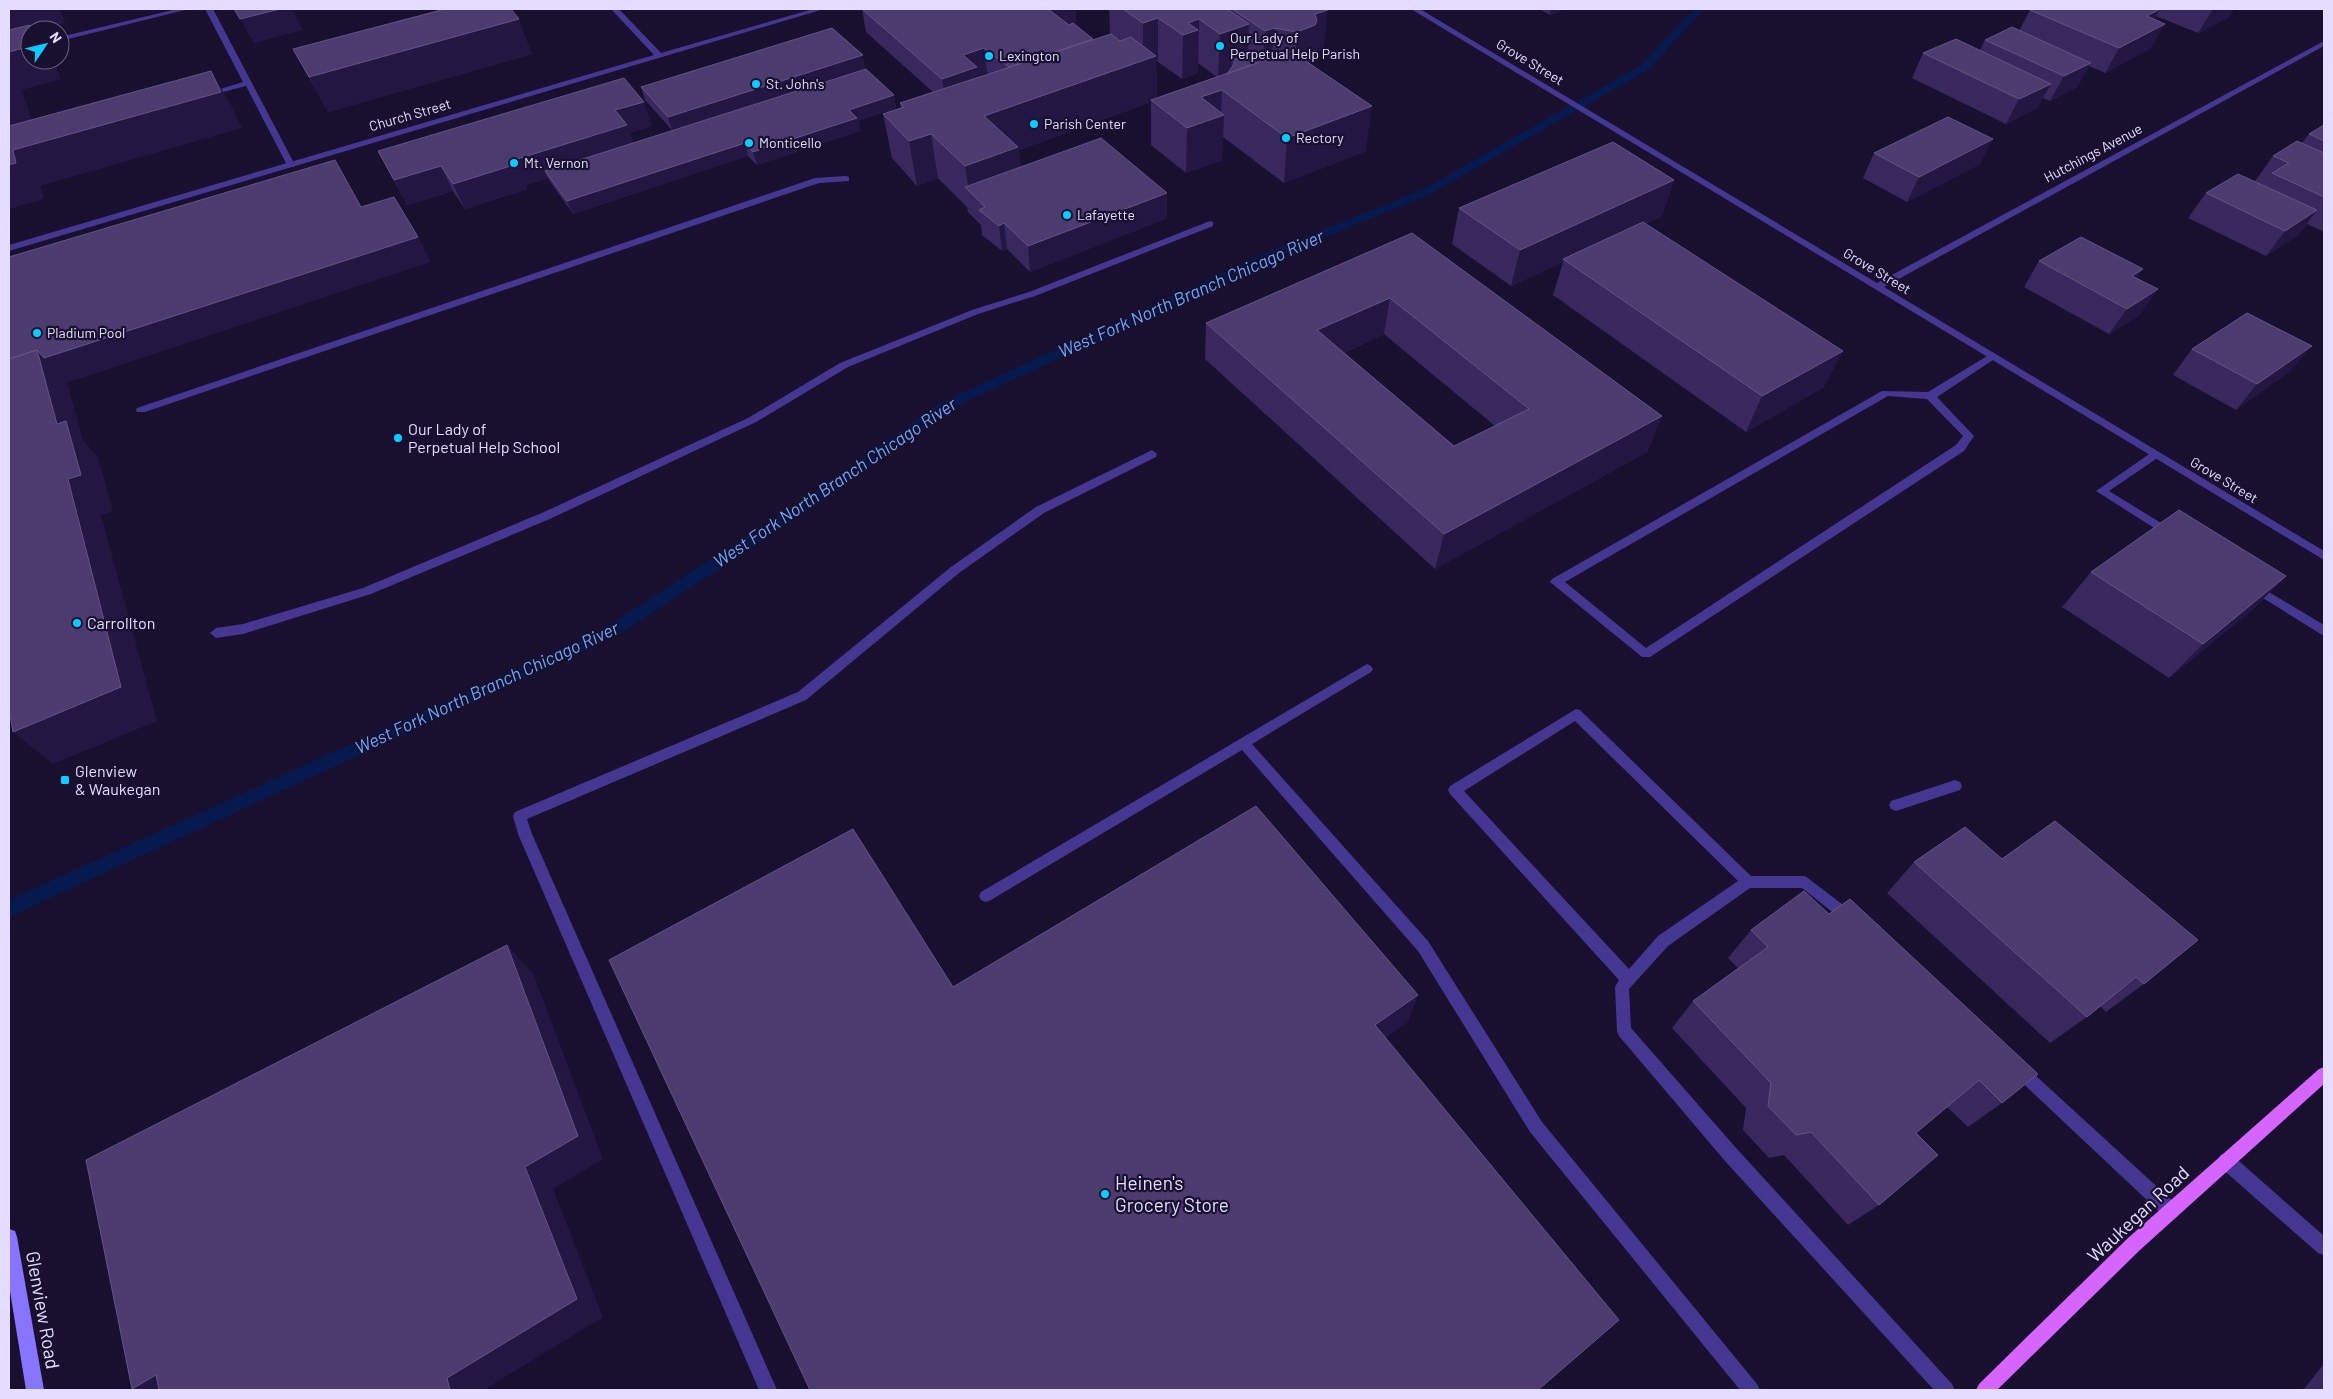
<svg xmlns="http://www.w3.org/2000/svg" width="2333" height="1399" font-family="Barlow,sans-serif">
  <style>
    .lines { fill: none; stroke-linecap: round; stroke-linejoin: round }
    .stream { fill: #071a50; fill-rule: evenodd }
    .service { fill: #453791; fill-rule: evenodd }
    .minor { fill: #453791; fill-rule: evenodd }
    .secondary { fill: #8774ff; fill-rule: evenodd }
    .primary { fill: #d664ff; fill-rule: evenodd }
    .wall { fill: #38285d; fill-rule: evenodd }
    .shaded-wall { fill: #231643 }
    .building { fill: #4b3b6f; stroke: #635485; fill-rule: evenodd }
    .poi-dot { fill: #09ccff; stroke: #18102e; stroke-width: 2 }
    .labels { text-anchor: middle; stroke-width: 4.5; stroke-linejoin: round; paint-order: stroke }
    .far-poi-label { font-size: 14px; fill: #e5ddff; stroke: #18102e; text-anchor: start }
    .far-street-label { font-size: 14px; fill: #e5ddff; stroke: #18102e }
    .poi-label { font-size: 16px; fill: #e5ddff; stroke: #18102e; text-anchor: start }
    .water-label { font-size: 18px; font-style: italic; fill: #6baaff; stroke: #18102e }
    .near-poi-label { font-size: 19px; fill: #e5ddff; stroke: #18102e; text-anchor: start }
    .near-street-label { font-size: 19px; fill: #e5ddff; stroke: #18102e }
  </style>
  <rect width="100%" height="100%" fill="#18102e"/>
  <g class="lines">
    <path class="stream" d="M 1694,9 L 1704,9 L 1648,70 L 1430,194 L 1280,256 L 948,410 L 825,500 L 615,637 L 9,917 L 9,900 L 603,629 L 815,492 L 938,404 L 1272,250 L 1422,190 L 1640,66 Z"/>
    <path class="service" d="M 177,9 L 189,9 L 60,41 L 60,37 Z
      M 205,9 L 213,9 L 295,165 L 294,167 L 287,165 L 246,86 L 208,96 L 204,94 L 243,82 Z
      M 846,176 L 849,177 L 849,181 L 819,183 L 145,412 L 137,412 L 136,410 L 137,408 L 815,178 Z
      M 1210,221 L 1213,222 L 1213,226 L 1035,296 L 978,314 L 848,367 L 756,422 L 552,518 L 371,594 L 243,634 L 216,638 L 210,633 L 216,628 L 243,624 L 363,588 L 544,512 L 748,418 L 840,363 L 972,310 L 1029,292 Z
      M 1992,353 L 1997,356 L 1996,358 L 1937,397 L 1974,436 L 1964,451 L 1650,657 L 1642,657 L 1550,582 L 1552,579 L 1882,391 L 1928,392 ZM 1888,396 L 1927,399 L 1963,436 L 1956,445 L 1646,648 L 1565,582 Z
      M 1152,450 L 1157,454 L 1156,457 L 1044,513 L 959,573 L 806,700 L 527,819 L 532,834 L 777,1390 L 759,1390 L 518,834 L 513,816 L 515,812 L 798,692 L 951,567 L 1036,507 Z
      M 2155,450 L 2160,454 L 2159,457 L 2109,491 L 2174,531 L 2176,534 L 2174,537 L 2170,538 L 2096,491 Z
      M 2254,583 L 2324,625 L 2324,636 L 2250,590 L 2248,587 Z
      M 1367,664 L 1371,666 L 1373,669 L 1371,672 L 1252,744 L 1428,941 L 1542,1122 L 1757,1384 L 1760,1390 L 1740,1390 L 1530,1132 L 1418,951 L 1242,750 L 991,900 L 986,902 L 981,900 L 979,896 L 981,892 Z
      M 1576,709 L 1580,710 L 1751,876 L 1805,876 L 1855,914 L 1857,918 L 1855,922 L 1850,924 L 1845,922 L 1802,888 L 1750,888 L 1668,946 L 1629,989 L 1631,1028 L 1737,1149 L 1952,1384 L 1955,1390 L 1934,1390 L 1725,1161 L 1619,1036 L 1617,1031 L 1615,987 L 1619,980 L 1450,794 L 1448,790 L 1450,786 ZM 1575,721 L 1738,881 L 1658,936 L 1629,969 L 1464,791 Z
      M 1955,780 L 1960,782 L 1962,786 L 1960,790 L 1896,811 L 1891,809 L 1889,805 L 1891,801 Z
      M 2019,1063 L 2024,1065 L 2177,1205 L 2179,1211 L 2177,1217 L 2171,1219 L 2165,1217 L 2014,1075 L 2011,1070 L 2014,1065 Z
      M 2226,1153 L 2232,1155 L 2324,1236 L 2324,1255 L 2318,1253 L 2220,1167 L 2218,1161 L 2220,1155 Z"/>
    <path class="minor" d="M 611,9 L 619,9 L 661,53 L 813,9 L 824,9 L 9,251 L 9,245 L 654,55 Z
      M 1411,9 L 1420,9 L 1877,283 L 2324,41 L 2324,46 L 1884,287 L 2324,551 L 2324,560 Z"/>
    <path class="secondary" d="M 9,1229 L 15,1231 L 17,1237 L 44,1390 L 26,1390 L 9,1285 Z"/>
    <path class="primary" d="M 2324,1067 L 2324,1084 L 2140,1250 L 1997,1390 L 1976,1390 L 1979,1384 L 2128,1238 L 2319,1069 Z"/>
  </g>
  <path class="wall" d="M 862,9 L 1075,9 L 1076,23 L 1073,24 L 1093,40 L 1111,34 L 1110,34 L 1109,9 L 1326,9 L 1323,53 L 1314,56 L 1313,66 L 1366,151 L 1284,183 L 1223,137 L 1222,160 L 1186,173 L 1151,145 L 1151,102 L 1019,150 L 1020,167 L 1167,218 L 1030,272 L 1007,249 L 1002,251 L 982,235 L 981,225 L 968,212 L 967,207 L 938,178 L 917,186 L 892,158 L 883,114 L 901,109 L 900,103 L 933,92 L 866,32 ZM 1156,62 L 1158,62 L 1182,79 L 1198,73 L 1198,63 L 1217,77 L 1157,98 ZM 987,72 L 989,74 L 978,77 L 978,75 Z
    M 1539,9 L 1566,9 L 1550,15 Z
    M 2032,9 L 2234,9 L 2229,17 L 2198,33 L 2156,16 L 2154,19 L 2151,48 L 2105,73 L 2089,66 L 2077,87 L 2050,101 L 2043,98 L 2037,108 L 2006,124 L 1912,78 L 1923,53 L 1980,50 L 1985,40 L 2019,31 L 2030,10 Z
    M 293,49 L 532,54 L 328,112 Z
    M 865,68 L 672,130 L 645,100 L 641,87 Z
    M 894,95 L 896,108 L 858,121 L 860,131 L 757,165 L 748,156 L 573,214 L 551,183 L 548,178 L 526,185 L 527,189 L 465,209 L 453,191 L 407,205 L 378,151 L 652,126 L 630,133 L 633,143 Z
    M 2324,125 L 2324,232 L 2307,224 L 2298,235 L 2266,256 L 2188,218 L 2206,193 L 2255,181 L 2273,156 L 2302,143 L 2309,134 Z
    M 1874,153 L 1980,164 L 1907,202 L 1863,178 Z
    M 1674,180 L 1662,216 L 1645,224 L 1824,387 L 1746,432 L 1553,295 L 1563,262 L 1511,286 L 1452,244 L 1459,208 Z
    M 1412,233 L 1662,416 L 1647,452 L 1435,569 L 1205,359 L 1206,323 ZM 1384,334 L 1495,426 L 1454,446 L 1344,353 Z
    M 2039,261 L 2140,315 L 2109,334 L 2024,287 Z
    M 2192,349 L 2290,371 L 2236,410 L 2173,375 Z
    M 2091,572 L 2286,576 L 2251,611 L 2169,678 L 2062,607 Z
    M 2055,821 L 2144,984 L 2106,1012 L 2100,1006 L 2087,1017 L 2050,1043 L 1887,893 L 1914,862 L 2002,859 Z
    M 1804,891 L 2002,1103 L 1968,1127 L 1947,1107 L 1916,1133 L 1879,1205 L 1848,1225 L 1784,1155 L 1769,1158 L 1743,1130 L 1746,1108 L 1672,1028 L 1693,1001 L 1738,968 L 1728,958 L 1751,930 Z
    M 2324,1364 L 2324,1390 L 2303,1390 Z"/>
  <path class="shaded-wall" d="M 9,9 L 60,9 L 65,23 L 38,30 L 30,30 L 9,37 Z
    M 280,9 L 292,9 L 303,30 L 254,43 L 240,19 Z
    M 1046,9 L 1075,9 L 1076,23 L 1048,32 Z
    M 1306,9 L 1328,10 L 1323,53 L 1314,56 L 1313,64 L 1311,69 L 1294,76 L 1297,32 Z
    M 1551,9 L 1566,9 L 1550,15 Z
    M 2160,9 L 2146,33 L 2147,16 Z
    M 2213,9 L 2234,9 L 2229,17 L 2198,33 Z
    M 1158,18 L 1158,62 L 1156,62 L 1157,100 L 1151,100 L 1151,102 L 1019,150 L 1023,192 L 969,191 L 965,166 L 984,116 L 1143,61 L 1143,23 Z
    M 519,19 L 532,54 L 328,112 L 309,77 Z
    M 1199,19 L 1198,73 L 1182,79 L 1183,35 L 1188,23 Z
    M 1249,24 L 1247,67 L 1235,63 L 1232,60 L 1231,73 L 1218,78 L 1220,34 Z
    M 2165,24 L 2151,48 L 2105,73 L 2119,48 Z
    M 1274,28 L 1271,71 L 1262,74 L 1265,31 Z
    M 1093,39 L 1094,63 L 1009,67 Z
    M 30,46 L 30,60 L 54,60 L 61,79 L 22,90 L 32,122 L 211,71 L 232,107 L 242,128 L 40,186 L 44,199 L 9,209 L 9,165 L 13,150 L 9,128 L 9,52 Z
    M 984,48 L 987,72 L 978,75 L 980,92 L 946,103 L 942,79 L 963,55 Z
    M 863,55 L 865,68 L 672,130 L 668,117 Z
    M 2091,63 L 2077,87 L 2050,101 L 2064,76 Z
    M 2051,84 L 2037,108 L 2006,124 L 2019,99 Z
    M 1222,90 L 1221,116 L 1224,115 L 1222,160 L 1186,173 L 1187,128 L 1201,97 Z
    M 894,95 L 896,108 L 858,121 L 860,131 L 757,165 L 753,152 L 849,110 Z
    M 644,102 L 652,126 L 630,133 L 636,150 L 545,171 L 548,178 L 526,185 L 527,189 L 465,209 L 453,184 L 514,160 L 615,110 Z
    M 1372,106 L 1366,151 L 1284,183 L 1287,138 Z
    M 931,134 L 938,178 L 917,186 L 909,141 Z
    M 1993,139 L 1980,164 L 1907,202 L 1919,177 Z
    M 745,143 L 748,156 L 573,214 L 567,201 Z
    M 441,166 L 453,191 L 407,205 L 394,180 Z
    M 1674,180 L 1662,216 L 1565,260 L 1563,259 L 1563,262 L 1511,286 L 1520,250 Z
    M 1167,193 L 1167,218 L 1030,272 L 1028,246 Z
    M 2317,210 L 2298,235 L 2266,256 L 2285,231 Z
    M 1004,223 L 1007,249 L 1002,251 L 999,226 Z
    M 418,237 L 431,262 L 66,383 L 68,386 L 83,440 L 98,457 L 113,511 L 101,515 L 157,721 L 53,764 L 13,732 L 68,479 L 57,424 L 37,350 Z
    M 2143,269 L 2125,295 L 2132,276 Z
    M 2158,289 L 2140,315 L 2109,334 L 2127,309 Z
    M 1390,298 L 1384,334 L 1313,367 L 1317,330 Z
    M 2312,346 L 2290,371 L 2236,410 L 2257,384 Z
    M 1843,351 L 1824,387 L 1746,432 L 1762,396 Z
    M 1662,416 L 1647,452 L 1435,569 L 1444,534 Z
    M 2286,576 L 2251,611 L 2169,678 L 2203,644 Z
    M 507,945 L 533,973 L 603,1159 L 553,1189 L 603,1317 L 484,1390 L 450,1390 L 447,1378 Z
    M 1418,995 L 1408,1022 L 1366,1051 L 1375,1025 Z
    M 156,1375 L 201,1390 L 137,1390 L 132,1389 Z"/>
  <path class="building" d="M 234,9 L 280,9 L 240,19 Z
    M 445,9 L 511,9 L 519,19 L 309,77 L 293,49 Z
    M 862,9 L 1048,9 L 1069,25 L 1073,23 L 1093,39 L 1009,67 L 984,48 L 963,55 L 977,67 L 942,79 Z
    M 1123,9 L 1227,9 L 1249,24 L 1220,34 L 1199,19 L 1188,23 L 1198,30 L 1183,35 L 1158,18 L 1143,23 Z
    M 1232,9 L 1326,9 L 1328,10 L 1315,14 L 1317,21 L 1315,25 L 1297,32 L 1274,28 L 1265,31 Z
    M 2032,9 L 2160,9 L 2147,16 L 2165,24 L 2119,48 L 2030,10 Z
    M 30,25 L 32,30 L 30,30 L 30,46 L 9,52 L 9,30 Z
    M 2012,27 L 2091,63 L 2064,76 L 1985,40 Z
    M 832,28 L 863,55 L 668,117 L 641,87 Z
    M 1111,34 L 1120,41 L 1131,37 L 1156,56 L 984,116 L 1018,147 L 965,166 L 931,134 L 909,141 L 883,114 L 904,107 L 900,103 Z
    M 1956,39 L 2051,84 L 2019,99 L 1923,53 Z
    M 1291,51 L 1372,106 L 1287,138 L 1222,90 L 1201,97 L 1224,115 L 1187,128 L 1151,100 Z
    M 1246,55 L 1257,63 L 1227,74 L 1235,63 L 1232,60 Z
    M 866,69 L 894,95 L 849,110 L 857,118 L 753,152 L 745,143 L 567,201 L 545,171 Z
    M 211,71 L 221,92 L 13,150 L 16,163 L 9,165 L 9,126 Z
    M 624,78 L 644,102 L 615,110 L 627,125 L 514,160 L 517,164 L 453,184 L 441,166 L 394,180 L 378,151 Z
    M 1948,117 L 1993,139 L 1919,177 L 1874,153 Z
    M 2324,125 L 2324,141 L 2309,134 Z
    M 1101,138 L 1167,193 L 1028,246 L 1004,223 L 999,226 L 979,210 L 985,207 L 965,187 Z
    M 2297,141 L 2324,153 L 2324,197 L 2272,173 L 2289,163 L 2273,156 Z
    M 1613,142 L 1674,180 L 1520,250 L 1459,208 Z
    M 335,160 L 361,207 L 394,197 L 418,237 L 44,358 L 37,350 L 9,359 L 9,257 Z
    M 2238,174 L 2317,210 L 2285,231 L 2206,193 Z
    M 1643,222 L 1843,351 L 1762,396 L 1563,259 Z
    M 1412,233 L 1662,416 L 1444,534 L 1206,323 ZM 1390,298 L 1529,409 L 1454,446 L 1317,330 Z
    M 2081,237 L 2143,269 L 2132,276 L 2158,289 L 2127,309 L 2039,261 Z
    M 2247,313 L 2312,346 L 2257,384 L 2192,349 Z
    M 37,350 L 57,424 L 66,421 L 81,475 L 68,479 L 121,687 L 13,732 L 9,709 L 9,359 Z
    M 2179,510 L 2286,576 L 2203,644 L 2091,572 Z
    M 1256,806 L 1418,995 L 1375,1025 L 1619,1320 L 1538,1390 L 810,1390 L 609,960 L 853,829 L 953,987 Z
    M 2055,821 L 2198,940 L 2144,984 L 2136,977 L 2087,1017 L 1914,862 L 1965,827 L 2002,859 Z
    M 1804,891 L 1829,914 L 1850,899 L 2038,1074 L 2002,1103 L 1979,1080 L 1916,1133 L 1938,1155 L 1879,1205 L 1811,1132 L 1796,1135 L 1768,1106 L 1771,1083 L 1693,1001 L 1768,947 L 1751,930 Z
    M 507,945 L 578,1136 L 525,1167 L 577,1299 L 447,1378 L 450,1390 L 159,1390 L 156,1375 L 132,1389 L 86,1160 Z"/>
  <g class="poi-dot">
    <circle cx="1220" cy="46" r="5"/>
    <circle cx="989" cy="56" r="5"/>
    <circle cx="756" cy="84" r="5"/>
    <circle cx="1034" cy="124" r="5"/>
    <circle cx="1286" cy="138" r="5"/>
    <circle cx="749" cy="143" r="5"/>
    <circle cx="514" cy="163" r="5"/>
    <circle cx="1067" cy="215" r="5"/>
    <circle cx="37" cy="333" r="5"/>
    <circle cx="398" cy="438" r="5"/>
    <circle cx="77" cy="623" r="5"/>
    <rect x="60" y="775" width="10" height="10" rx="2.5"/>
    <circle cx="1105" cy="1194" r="5"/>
  </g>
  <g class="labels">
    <g class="far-poi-label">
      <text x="1230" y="43">Our Lady of<tspan x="1230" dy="16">Perpetual Help Parish</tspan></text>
      <text x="999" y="61">Lexington</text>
      <text x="766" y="89">St. John's</text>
      <text x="1044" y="129">Parish Center</text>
      <text x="1296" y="143">Rectory</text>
      <text x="759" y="148">Monticello</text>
      <text x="524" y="168">Mt. Vernon</text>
      <text x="1077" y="220">Lafayette</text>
      <text x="47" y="338">Pladium Pool</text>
    </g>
    <g class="far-street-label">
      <text transform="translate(1530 62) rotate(31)" y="5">Grove Street</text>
      <text transform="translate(410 115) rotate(-16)" y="5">Church Street</text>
      <text transform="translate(2093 153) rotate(-28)" y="5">Hutchings Avenue</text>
      <text transform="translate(1877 271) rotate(31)" y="5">Grove Street</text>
      <text transform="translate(2224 480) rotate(31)" y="5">Grove Street</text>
    </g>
    <g class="poi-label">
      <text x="408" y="435">Our Lady of<tspan x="408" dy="18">Perpetual Help School</tspan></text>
      <text x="87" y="629">Carrollton</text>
      <text x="75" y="777">Glenview<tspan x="75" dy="18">&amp; Waukegan</tspan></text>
    </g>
    <g class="water-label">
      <text transform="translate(1191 294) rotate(-24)" y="6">West Fork North Branch Chicago River</text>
      <text transform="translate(835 483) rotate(-34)" y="6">West Fork North Branch Chicago River</text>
      <text transform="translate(487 688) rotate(-25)" y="6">West Fork North Branch Chicago River</text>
    </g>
    <g class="near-poi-label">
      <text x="1115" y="1190">Heinen's<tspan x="1115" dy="22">Grocery Store</tspan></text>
    </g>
    <g class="near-street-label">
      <text transform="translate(2138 1214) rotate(-43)" y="7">Waukegan Road</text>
      <text transform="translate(43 1310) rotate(80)" y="7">Glenview Road</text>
    </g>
  </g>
  <rect width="2333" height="1399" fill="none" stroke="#e5ddff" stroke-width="20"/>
  <g transform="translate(45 45) rotate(55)"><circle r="24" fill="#18102e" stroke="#6a6282"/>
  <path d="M0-4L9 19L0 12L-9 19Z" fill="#09ccff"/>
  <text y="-8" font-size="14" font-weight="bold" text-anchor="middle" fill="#e5ddff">N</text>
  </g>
</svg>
